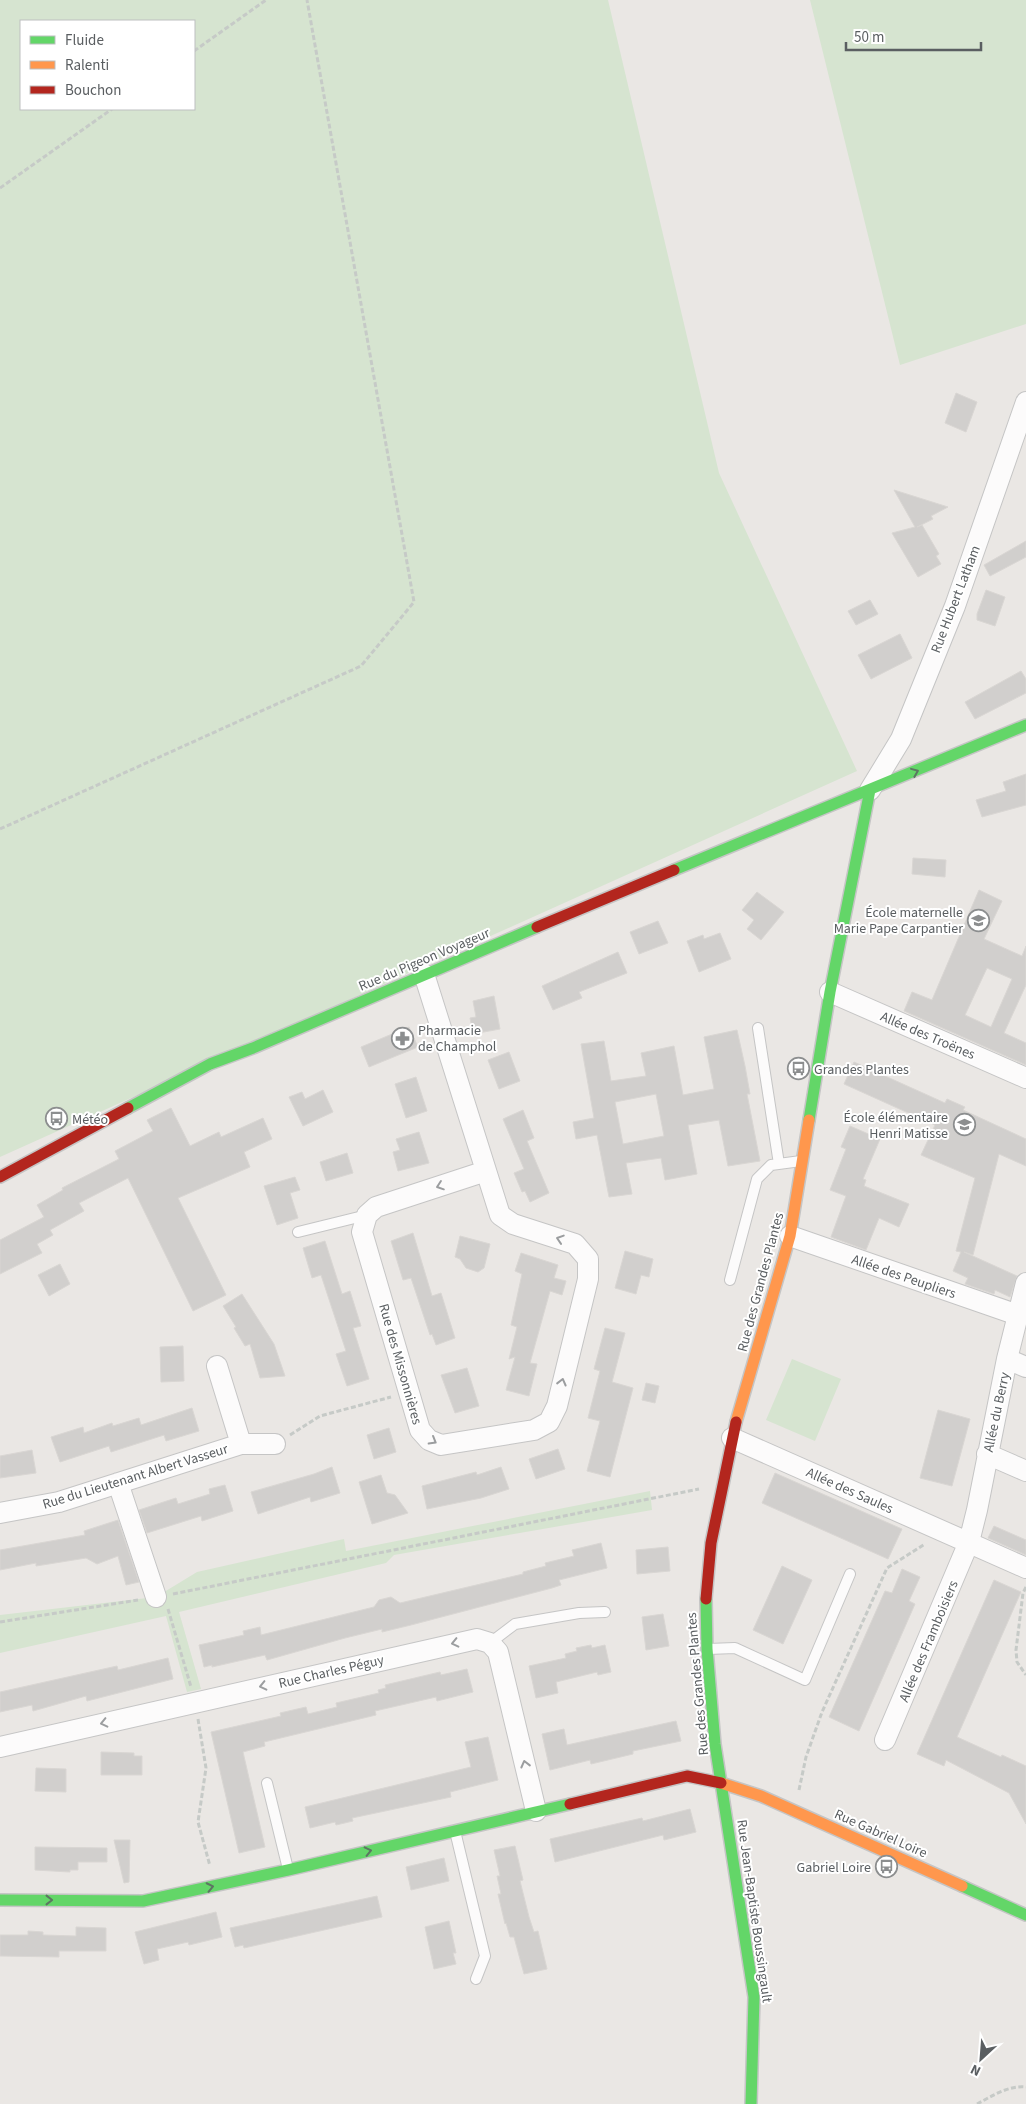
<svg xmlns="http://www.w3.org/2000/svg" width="1026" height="2104" font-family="'Source Sans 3',sans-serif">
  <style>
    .green { fill: #d6e4d0; fill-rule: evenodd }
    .building { fill: #d1cfcd; stroke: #d9d6d3; fill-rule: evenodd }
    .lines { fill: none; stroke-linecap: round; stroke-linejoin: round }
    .lane-casing { stroke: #c5c5c5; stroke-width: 12 }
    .street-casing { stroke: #c5c5c5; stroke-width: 22 }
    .fast-casing { stroke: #c5c5c5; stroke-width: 14 }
    .slow-casing { stroke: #c5c5c5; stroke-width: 14 }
    .jam-casing { stroke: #c5c5c5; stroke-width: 14 }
    .path { stroke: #c6cac7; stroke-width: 3; stroke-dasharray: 5 2.5; stroke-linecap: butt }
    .lane { stroke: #fcfbfb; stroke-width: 10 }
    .street { stroke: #fcfbfb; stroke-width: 20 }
    .fast { stroke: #63d668; stroke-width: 11 }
    .slow { stroke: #ff974d; stroke-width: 11 }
    .jam { stroke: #b3261e; stroke-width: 11 }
    .oneway { stroke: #5c7662 }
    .oneway2 { stroke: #9b9d9f }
    .labels { text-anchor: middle; stroke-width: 4; stroke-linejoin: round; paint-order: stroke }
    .street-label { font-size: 14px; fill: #5a5e61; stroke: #fff }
    .poi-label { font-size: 14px; fill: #5a5e61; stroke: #fff; text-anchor: end }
  </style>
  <rect width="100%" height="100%" fill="#eae7e4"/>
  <path class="green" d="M 0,0 L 608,0 L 719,473 L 857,771 L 0,1157 ZM 21,21 L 194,21 L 194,109 L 21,109 Z
    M 810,0 L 1026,0 L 1026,324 L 900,365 Z
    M 792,1359 L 841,1379 L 815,1441 L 766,1420 Z
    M 650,1491 L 652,1510 L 394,1555 L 386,1563 L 179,1612 L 201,1689 L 187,1692 L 166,1616 L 0,1653 L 0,1615 L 156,1597 L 197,1572 L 344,1539 L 346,1551 Z"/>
  <path class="building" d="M 956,393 L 977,402 L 966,432 L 945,423 Z
    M 894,490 L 948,507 L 931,516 L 933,519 L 917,527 L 922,525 L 939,554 L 936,556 L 941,564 L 918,577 L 892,533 L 915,527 Z
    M 1026,541 L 1026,557 L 990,576 L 984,565 Z
    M 986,590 L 1005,597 L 995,626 L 977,620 L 977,614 Z
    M 870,600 L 878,614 L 856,625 L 848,611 Z
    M 900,634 L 912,658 L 871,679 L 858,655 Z
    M 1021,671 L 1026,679 L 1026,693 L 975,719 L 965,702 Z
    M 1026,774 L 1026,805 L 982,817 L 976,800 L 1006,791 L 1003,782 Z
    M 913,858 L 946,860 L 945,877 L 912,874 Z
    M 979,890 L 1002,901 L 984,939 L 1022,956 L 1026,946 L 1026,985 L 1004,1033 L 1026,1043 L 1026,1065 L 904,1011 L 912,992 L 932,1000 ZM 987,968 L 1012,979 L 991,1027 L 965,1015 Z
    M 757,892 L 784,912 L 761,940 L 747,929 L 754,920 L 742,910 Z
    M 658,921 L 668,943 L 639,954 L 630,932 Z
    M 720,933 L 731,959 L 699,972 L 687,941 L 703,935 L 704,939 Z
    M 618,952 L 627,973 L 579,992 L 582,998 L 553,1010 L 542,986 Z
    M 494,996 L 500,1029 L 473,1034 L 470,1018 L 476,1017 L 473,1001 Z
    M 409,1027 L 418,1047 L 369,1067 L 361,1047 Z
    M 737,1030 L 745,1066 L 750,1094 L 747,1094 L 760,1161 L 728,1166 L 719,1120 L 688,1125 L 697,1174 L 665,1180 L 661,1158 L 626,1163 L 632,1194 L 609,1197 L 597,1135 L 576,1139 L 573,1122 L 594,1118 L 581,1044 L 604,1041 L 611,1081 L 646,1076 L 641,1053 L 674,1046 L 683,1095 L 714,1089 L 704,1037 ZM 656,1094 L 664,1136 L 623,1144 L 615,1102 Z
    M 509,1052 L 520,1081 L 499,1089 L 488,1060 Z
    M 854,1062 L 945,1103 L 947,1099 L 965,1107 L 963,1110 L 1026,1139 L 1026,1166 L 999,1154 L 973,1255 L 964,1252 L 1017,1276 L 1010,1297 L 995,1290 L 994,1294 L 965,1284 L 968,1278 L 953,1271 L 961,1252 L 956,1251 L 975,1178 L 921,1155 L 935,1125 L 844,1084 Z
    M 416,1077 L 427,1111 L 406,1118 L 395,1084 Z
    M 323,1090 L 333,1112 L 303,1126 L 289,1097 L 302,1092 L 305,1099 Z
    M 171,1108 L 190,1146 L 219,1132 L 221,1137 L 263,1118 L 272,1139 L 244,1152 L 250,1167 L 178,1198 L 226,1295 L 193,1311 L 128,1178 L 79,1203 L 84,1211 L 50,1230 L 53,1235 L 37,1244 L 42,1253 L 0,1274 L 0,1240 L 44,1217 L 37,1205 L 63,1190 L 62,1188 L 119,1159 L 115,1151 L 153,1131 L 147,1120 Z
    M 523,1110 L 534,1138 L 527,1141 L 549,1193 L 530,1202 L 525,1191 L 522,1192 L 514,1173 L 524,1169 L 503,1119 Z
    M 850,1126 L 880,1139 L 863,1179 L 866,1180 L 864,1186 L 909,1204 L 899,1227 L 879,1218 L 866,1250 L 831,1237 L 846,1196 L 830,1190 L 846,1149 L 841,1147 Z
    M 419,1132 L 429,1163 L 398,1171 L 393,1152 L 400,1150 L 396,1139 Z
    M 347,1153 L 353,1173 L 326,1181 L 320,1162 Z
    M 295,1177 L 300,1190 L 290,1193 L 298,1218 L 277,1225 L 264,1186 Z
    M 413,1233 L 432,1296 L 441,1293 L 455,1338 L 436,1345 L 432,1334 L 430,1335 L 411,1278 L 403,1280 L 391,1241 Z
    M 460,1236 L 490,1244 L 484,1268 L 478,1272 L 466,1268 L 460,1259 L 455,1257 Z
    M 325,1241 L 342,1294 L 350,1291 L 361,1326 L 353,1328 L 369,1379 L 347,1386 L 336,1354 L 346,1351 L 321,1275 L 312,1278 L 303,1248 Z
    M 625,1251 L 653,1259 L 649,1277 L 641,1275 L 636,1294 L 615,1288 Z
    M 521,1253 L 558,1265 L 554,1278 L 566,1281 L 562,1295 L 550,1291 L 530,1363 L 537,1364 L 529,1396 L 506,1390 L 515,1357 L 509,1359 L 517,1327 L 511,1325 L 522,1274 L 515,1271 Z
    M 60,1264 L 70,1284 L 49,1296 L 38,1275 Z
    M 242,1294 L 274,1344 L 285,1376 L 260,1378 L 250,1344 L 245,1346 L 234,1328 L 236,1327 L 223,1306 Z
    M 605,1328 L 625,1333 L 612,1382 L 633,1388 L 610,1477 L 587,1471 L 600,1421 L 588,1418 L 600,1371 L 594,1369 Z
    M 183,1346 L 184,1381 L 161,1382 L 160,1347 Z
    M 467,1368 L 479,1406 L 455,1413 L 441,1375 Z
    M 646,1383 L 659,1386 L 655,1403 L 642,1400 Z
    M 192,1408 L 199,1431 L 166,1441 L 164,1435 L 111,1452 L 109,1446 L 60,1462 L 51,1437 L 83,1427 L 84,1433 L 112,1423 L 113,1426 L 139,1418 L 141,1425 Z
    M 938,1410 L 970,1419 L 952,1486 L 920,1478 Z
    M 389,1428 L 396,1452 L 374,1459 L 367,1435 Z
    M 558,1449 L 565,1469 L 536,1479 L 529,1459 Z
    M 32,1450 L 36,1473 L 0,1478 L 0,1456 Z
    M 332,1467 L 340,1493 L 311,1502 L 310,1497 L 258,1514 L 251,1492 L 314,1474 Z
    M 501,1467 L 509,1489 L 481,1498 L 427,1509 L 422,1486 L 476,1472 L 477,1475 Z
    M 775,1473 L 902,1529 L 888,1559 L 762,1503 Z
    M 381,1475 L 387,1493 L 395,1495 L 408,1513 L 372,1524 L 359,1482 Z
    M 225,1485 L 233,1511 L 202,1521 L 201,1516 L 147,1533 L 139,1510 L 176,1498 L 178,1504 L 210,1494 L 209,1489 Z
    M 118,1520 L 139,1582 L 126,1585 L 118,1556 L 97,1564 L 86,1558 L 36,1566 L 36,1563 L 0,1570 L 0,1550 L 85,1535 L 84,1531 Z
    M 994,1526 L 1026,1540 L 1026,1555 L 988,1538 Z
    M 601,1543 L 607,1568 L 559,1580 L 561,1585 L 552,1588 L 411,1625 L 382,1632 L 382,1629 L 345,1638 L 267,1660 L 265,1655 L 212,1667 L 212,1665 L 204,1667 L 199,1645 L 244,1635 L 243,1631 L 260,1627 L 261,1635 L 374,1607 L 379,1600 L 391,1597 L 400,1603 L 523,1574 L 523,1572 L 546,1566 L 545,1563 L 574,1556 L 572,1550 Z
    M 668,1547 L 670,1571 L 637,1574 L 636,1550 Z
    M 782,1566 L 812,1580 L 783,1644 L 753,1630 Z
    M 902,1569 L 920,1577 L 909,1601 L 915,1604 L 859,1731 L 829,1717 L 885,1591 L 892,1593 Z
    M 994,1580 L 1021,1592 L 957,1737 L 1001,1757 L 1002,1755 L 1026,1766 L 1026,1824 L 1009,1793 L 946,1760 L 944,1766 L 917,1754 Z
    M 663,1614 L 669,1646 L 646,1650 L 642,1617 Z
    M 591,1645 L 592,1648 L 605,1645 L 611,1672 L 598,1675 L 597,1672 L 556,1682 L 558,1693 L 536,1698 L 529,1666 L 566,1658 L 565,1654 L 577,1651 L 576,1648 Z
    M 168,1658 L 173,1679 L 87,1701 L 86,1696 L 33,1711 L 32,1705 L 0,1712 L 0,1692 L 117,1666 L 118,1670 Z
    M 467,1669 L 473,1692 L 437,1701 L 436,1697 L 375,1711 L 376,1715 L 264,1742 L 265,1746 L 243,1752 L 265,1847 L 239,1853 L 211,1732 L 281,1716 L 280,1713 L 306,1707 L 308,1714 L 337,1707 L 336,1703 L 379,1693 L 378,1690 L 386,1688 L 385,1685 L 440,1672 L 441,1675 Z
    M 676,1721 L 681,1741 L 633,1751 L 633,1754 L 591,1764 L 590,1760 L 550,1770 L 542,1734 L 564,1729 L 567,1745 Z
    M 488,1737 L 498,1780 L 450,1792 L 451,1797 L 352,1818 L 353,1821 L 336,1825 L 335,1822 L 310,1828 L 305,1807 L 471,1767 L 465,1742 Z
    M 101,1752 L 134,1753 L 134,1756 L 142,1756 L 142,1775 L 101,1775 Z
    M 36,1768 L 66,1769 L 66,1792 L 35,1791 Z
    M 690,1809 L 696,1832 L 664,1840 L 663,1835 L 555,1862 L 550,1839 L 642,1818 L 643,1821 Z
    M 114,1840 L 130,1840 L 129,1882 L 124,1883 Z
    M 515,1846 L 523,1880 L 520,1881 L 529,1917 L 534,1932 L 538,1931 L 547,1969 L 524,1974 L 514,1937 L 510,1937 L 506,1923 L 505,1924 L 498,1894 L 501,1894 L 497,1876 L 500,1876 L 494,1850 Z
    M 35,1847 L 107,1848 L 107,1862 L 78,1862 L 78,1870 L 70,1870 L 70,1872 L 35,1870 Z
    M 444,1858 L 449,1881 L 411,1890 L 406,1867 Z
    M 377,1896 L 382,1917 L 244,1948 L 243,1945 L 235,1947 L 230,1928 Z
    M 216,1912 L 222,1937 L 189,1945 L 188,1942 L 157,1949 L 159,1960 L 144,1964 L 135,1932 Z
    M 449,1921 L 456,1953 L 453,1953 L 456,1964 L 434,1969 L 425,1927 Z
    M 76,1927 L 106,1928 L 106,1951 L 59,1951 L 59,1957 L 0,1956 L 0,1935 L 28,1935 L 28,1931 L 43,1932 L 43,1935 L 76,1936 Z"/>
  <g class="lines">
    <defs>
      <path id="lane" d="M 758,1028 L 779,1164
        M 298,1232 L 367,1215
        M 730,1280 L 757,1179 L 771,1165 L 801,1161
        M 490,1643 L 515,1624 L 579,1613 L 605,1612
        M 708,1649 L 735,1648 L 805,1680 L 850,1574
        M 267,1783 L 288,1869
        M 455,1831 L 485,1956 L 476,1979"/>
      <path id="street" d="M 870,790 L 901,739 L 955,606 L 1026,402
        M 424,974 L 500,1215 L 513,1224 L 575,1244 L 588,1259 L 588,1279 L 557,1406 L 549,1422 L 534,1430 L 441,1445 L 429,1440 L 420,1430 L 362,1232 L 367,1215 L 376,1207 L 486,1171
        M 830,992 L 1026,1078
        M 790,1236 L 1018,1315
        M 1007,1359 L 1026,1367
        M 217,1366 L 241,1444
        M 732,1438 L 1026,1568
        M 987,1454 L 1026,1471
        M 118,1483 L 156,1597
        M 0,1513 L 59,1502 L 241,1444 L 275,1444
        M 885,1740 L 969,1542 L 977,1510 L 1007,1359 L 1026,1283
        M 0,1747 L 477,1639 L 490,1643 L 498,1652 L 536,1811"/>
      <path id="fast" d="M 674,870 L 1026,725
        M 128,1108 L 210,1064 L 253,1048 L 537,927
        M 809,1120 L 830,992 L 870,790
        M 706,1599 L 707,1649 L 715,1744 L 754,1997 L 751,2104
        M 962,1886 L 1026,1915
        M 0,1900 L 143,1901 L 288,1870 L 570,1804"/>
      <path id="slow" d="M 736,1422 L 790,1236 L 809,1120
        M 721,1783 L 761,1796 L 962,1886"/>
      <path id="jam" d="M 537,927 L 674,870
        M 0,1177 L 128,1108
        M 706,1599 L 711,1543 L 736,1422
        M 570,1804 L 687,1776 L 721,1783"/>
    </defs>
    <use href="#lane" class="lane-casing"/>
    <use href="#street" class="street-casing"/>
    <use href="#fast" class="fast-casing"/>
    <use href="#slow" class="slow-casing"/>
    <use href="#jam" class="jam-casing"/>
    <path class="path" d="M 194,51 L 266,0
      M 0,188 L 112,109
      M 0,829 L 361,666 L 414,602 L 307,0
      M 290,1435 L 320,1416 L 391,1397
      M 1026,1587 L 1023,1593 L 1016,1650 L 1017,1662 L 1026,1675
      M 173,1594 L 699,1489
      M 168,1609 L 191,1687
      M 0,1622 L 138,1600
      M 198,1719 L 206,1768 L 198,1822 L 210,1866
      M 799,1790 L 806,1757 L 822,1712 L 887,1568 L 925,1544
      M 977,2104 C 992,2096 1009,2085 1026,2087"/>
    <use href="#lane" class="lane"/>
    <use href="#street" class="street"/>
    <use href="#fast" class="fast"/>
    <use href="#slow" class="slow"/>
    <use href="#jam" class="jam"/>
  </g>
  <defs><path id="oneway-chevron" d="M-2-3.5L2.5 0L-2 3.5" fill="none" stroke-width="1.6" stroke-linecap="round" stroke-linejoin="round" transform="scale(1.25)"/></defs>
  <g class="oneway">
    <use href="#oneway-chevron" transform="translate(915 772) rotate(-22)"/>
    <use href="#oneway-chevron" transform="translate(368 1851) rotate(-13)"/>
    <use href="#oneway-chevron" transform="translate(210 1887) rotate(-12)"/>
    <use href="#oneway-chevron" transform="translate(49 1900)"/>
  </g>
  <g class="oneway2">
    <use href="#oneway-chevron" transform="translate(440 1186) rotate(161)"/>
    <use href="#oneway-chevron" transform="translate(560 1239) rotate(-162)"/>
    <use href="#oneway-chevron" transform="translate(562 1382) rotate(-76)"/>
    <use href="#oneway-chevron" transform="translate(433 1441) rotate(30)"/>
    <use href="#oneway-chevron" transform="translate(455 1643) rotate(167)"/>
    <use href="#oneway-chevron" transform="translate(263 1686) rotate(167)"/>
    <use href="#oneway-chevron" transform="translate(104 1723) rotate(167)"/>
    <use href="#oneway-chevron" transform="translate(525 1764) rotate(-104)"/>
  </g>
  <defs>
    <symbol id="school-ring" viewBox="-11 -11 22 22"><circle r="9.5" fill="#fff" stroke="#8c8e8f" stroke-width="1.5"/><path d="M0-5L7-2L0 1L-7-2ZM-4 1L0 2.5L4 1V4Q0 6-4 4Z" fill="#8c8e8f"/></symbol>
    <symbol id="pharmacy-ring" viewBox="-11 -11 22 22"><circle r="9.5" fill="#fff" stroke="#8c8e8f" stroke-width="1.5"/><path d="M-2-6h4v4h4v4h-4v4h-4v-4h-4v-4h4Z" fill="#8c8e8f"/></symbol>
    <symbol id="bus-ring" viewBox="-11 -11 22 22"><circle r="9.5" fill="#fff" stroke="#8c8e8f" stroke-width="1.5"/><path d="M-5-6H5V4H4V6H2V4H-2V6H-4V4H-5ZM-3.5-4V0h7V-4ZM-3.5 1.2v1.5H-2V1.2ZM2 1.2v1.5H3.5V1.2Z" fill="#8c8e8f"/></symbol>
  </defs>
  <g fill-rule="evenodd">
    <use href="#school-ring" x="966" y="908" width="25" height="25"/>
    <use href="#pharmacy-ring" x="390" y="1026" width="25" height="25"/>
    <use href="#bus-ring" x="786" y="1056" width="25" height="25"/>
    <use href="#bus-ring" x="44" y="1106" width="25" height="25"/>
    <use href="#school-ring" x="952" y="1112" width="25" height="25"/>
    <use href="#bus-ring" x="874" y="1854" width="25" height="25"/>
  </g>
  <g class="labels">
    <g class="street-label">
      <text transform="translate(955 599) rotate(-69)" y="5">Rue Hubert Latham</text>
      <text transform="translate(424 959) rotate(-23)" y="5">Rue du Pigeon Voyageur</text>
      <text transform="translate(928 1035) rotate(23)" y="5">Allée des Troënes</text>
      <text transform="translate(904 1276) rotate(19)" y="5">Allée des Peupliers</text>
      <text transform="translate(760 1282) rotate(-75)" y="5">Rue des Grandes Plantes</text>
      <text transform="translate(401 1364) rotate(74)" y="5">Rue des Missonnières</text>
      <text transform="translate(996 1412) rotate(-78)" y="5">Allée du Berry</text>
      <text transform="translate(135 1476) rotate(-17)" y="5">Rue du Lieutenant Albert Vasseur</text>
      <text transform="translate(850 1490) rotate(24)" y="5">Allée des Saules</text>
      <text transform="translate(928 1641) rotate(-67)" y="5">Allée des Framboisiers</text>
      <text transform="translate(331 1671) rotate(-13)" y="5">Rue Charles Péguy</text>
      <text transform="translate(697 1684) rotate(-95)" y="5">Rue des Grandes Plantes</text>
      <text transform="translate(881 1833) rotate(24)" y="5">Rue Gabriel Loire</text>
      <text transform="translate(755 1911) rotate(82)" y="5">Rue Jean-Baptiste Boussingault</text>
    </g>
    <g class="poi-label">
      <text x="963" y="917">École maternelle<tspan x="963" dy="16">Marie Pape Carpantier</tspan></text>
      <text x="418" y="1035" text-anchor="start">Pharmacie<tspan x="418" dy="16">de Champhol</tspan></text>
      <text x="814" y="1074" text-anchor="start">Grandes Plantes</text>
      <text x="948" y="1122">École élémentaire<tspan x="948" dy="16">Henri Matisse</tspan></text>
      <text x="72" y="1124" text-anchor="start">Météo</text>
      <text x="871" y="1872">Gabriel Loire</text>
    </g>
  </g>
  <rect x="20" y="20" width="175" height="90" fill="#ffffff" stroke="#bdbfc0"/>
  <rect x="30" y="36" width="25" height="8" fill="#63d668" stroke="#bdbfc0"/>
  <text x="65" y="45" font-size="15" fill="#5a5e61">Fluide</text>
  <rect x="30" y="61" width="25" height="8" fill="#ff974d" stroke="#bdbfc0"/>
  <text x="65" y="70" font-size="15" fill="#5a5e61">Ralenti</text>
  <rect x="30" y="86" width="25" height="8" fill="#b3261e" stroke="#bdbfc0"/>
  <text x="65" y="95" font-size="15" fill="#5a5e61">Bouchon</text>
  <g transform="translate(981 2059) rotate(206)" stroke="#ffffff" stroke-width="4" paint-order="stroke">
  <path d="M0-4L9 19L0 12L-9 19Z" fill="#5a5e61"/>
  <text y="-8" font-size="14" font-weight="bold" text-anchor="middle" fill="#5a5e61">N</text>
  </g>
  <path d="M846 42v8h135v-8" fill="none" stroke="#5a5e61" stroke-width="2.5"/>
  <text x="854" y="42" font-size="15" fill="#5a5e61" stroke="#ffffff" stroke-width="4" paint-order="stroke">50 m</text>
</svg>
